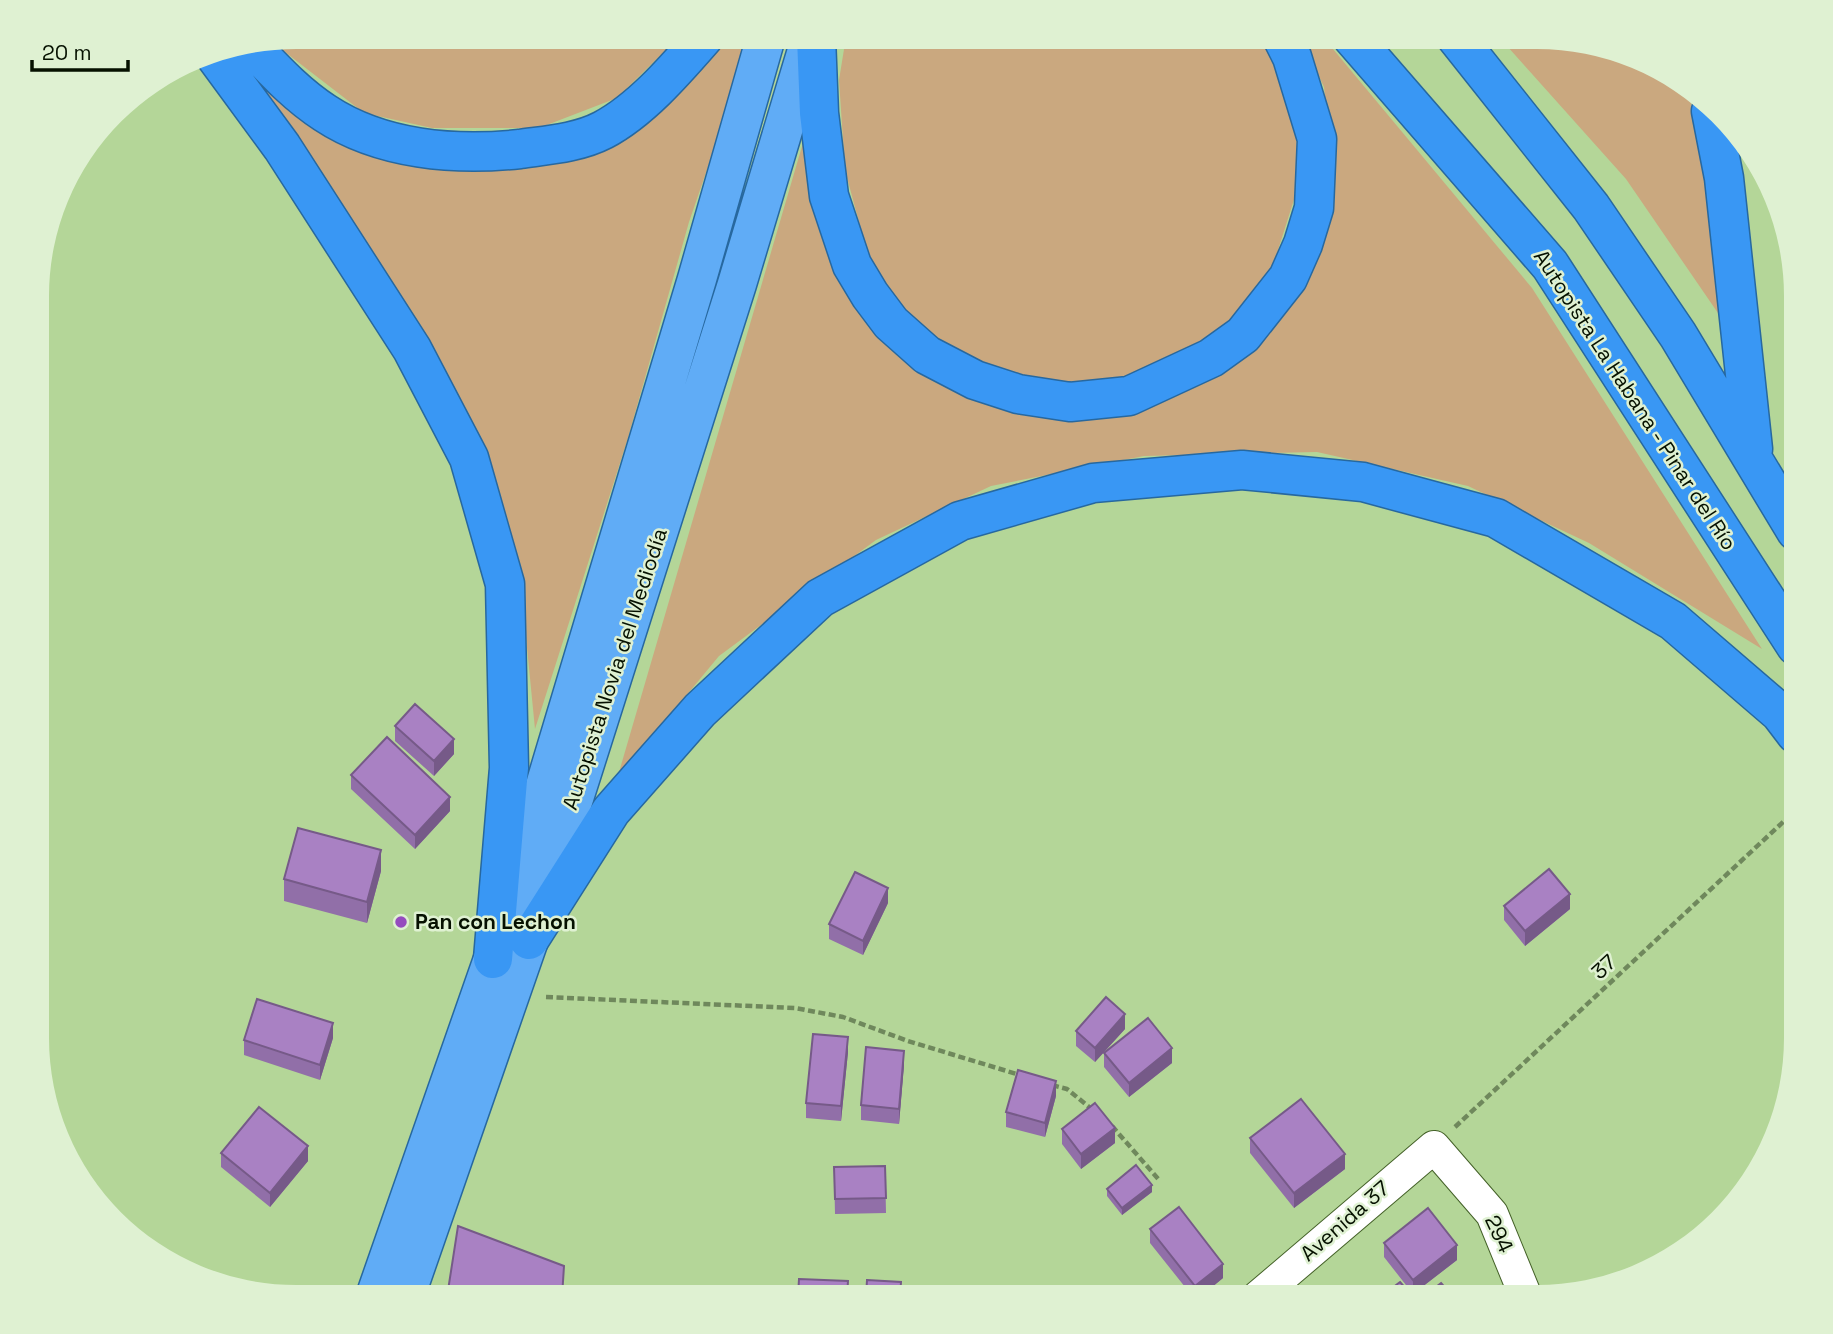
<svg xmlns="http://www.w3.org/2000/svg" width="1833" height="1334" font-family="'Space Grotesk',sans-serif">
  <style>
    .green { fill: #caa87f }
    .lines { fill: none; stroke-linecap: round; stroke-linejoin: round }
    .minor-casing { stroke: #446128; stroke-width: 34 }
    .trunk-casing { stroke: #27689f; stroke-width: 41 }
    .motorway-casing { stroke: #27689f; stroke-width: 41 }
    .path { stroke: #6f885c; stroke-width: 4.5; stroke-dasharray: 7 3.5; stroke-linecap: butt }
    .minor { stroke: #fff; stroke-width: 32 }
    .trunk { stroke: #60acf6; stroke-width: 38 }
    .motorway { stroke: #3997f4; stroke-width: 38 }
    .wall { fill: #916fa8 }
    .shaded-wall { fill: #765a88 }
    .building { fill: #a981c3; stroke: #765a88; stroke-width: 2 }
    .poi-dot { fill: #954cbe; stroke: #dff1d2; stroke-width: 2.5 }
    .labels { text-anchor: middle; stroke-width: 5; stroke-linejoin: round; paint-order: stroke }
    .street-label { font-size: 21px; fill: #061100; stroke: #dff1d2 }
    .poi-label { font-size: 21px; font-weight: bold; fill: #061100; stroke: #dff1d2; text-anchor: start }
  </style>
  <rect width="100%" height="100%" fill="#b4d698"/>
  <path class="green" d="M 296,37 L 679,37 L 617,98 L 539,128 L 432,128 L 364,113 L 272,42 Z
    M 717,37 L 748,37 L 741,71 L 689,222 L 628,438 L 535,729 L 524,617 L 500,500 L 228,50 L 331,128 L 558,156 Z
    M 846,37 L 1262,37 L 1296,114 L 1298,187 L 1272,269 L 1226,326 L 1154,369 L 1095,385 L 1022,379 L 949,350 L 896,305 L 868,256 L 845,170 L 839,80 Z
    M 1300,37 L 1323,37 L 1532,288 L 1762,649 L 1589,543 L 1468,486 L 1317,452 L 1144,456 L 991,486 L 876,540 L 719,656 L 617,779 L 805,136 L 886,341 L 935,382 L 1008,412 L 1077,420 L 1222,366 L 1334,187 L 1324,87 Z
    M 1499,37 L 1553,37 L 1636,56 L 1688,87 L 1717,232 L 1731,332 L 1626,179 Z"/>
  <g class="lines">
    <defs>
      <path id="minor" d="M 1258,1297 L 1434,1147 L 1492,1214 L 1526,1297"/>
      <path id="trunk" d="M 375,1297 L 493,959 L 697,279 L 766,37
        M 405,1297 L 529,940 L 737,284 L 811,37"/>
      <path id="motorway" d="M 816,37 L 819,113 L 829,196 L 852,265 L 870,295 L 891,323 L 927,355 L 975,380 L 1018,394 L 1070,402 L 1129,396 L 1211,358 L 1243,335 L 1288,278 L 1303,244 L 1314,208 L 1317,139 L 1292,57 L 1282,37
        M 1352,37 L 1550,265 L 1796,646
        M 1456,37 L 1591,207 L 1678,335 L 1796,531
        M 251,46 C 274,70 297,95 325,113 C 381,150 455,156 520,149 C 548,145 578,143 603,130 C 641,110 676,69 704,37
        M 213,53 L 282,147 L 412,349 L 469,458 L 505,584 L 509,768 L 493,959
        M 1711,111 L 1724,178 L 1753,449
        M 529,940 L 611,811 L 700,710 L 820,598 L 960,521 L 1093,483 L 1242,470 L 1363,482 L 1496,518 L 1673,621 L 1780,713 L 1796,734"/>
    </defs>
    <use href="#minor" class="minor-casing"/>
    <use href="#trunk" class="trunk-casing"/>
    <use href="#motorway" class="motorway-casing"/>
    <path class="path" d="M 546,997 L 795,1008 L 843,1017 L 908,1041 L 1020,1075
      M 1052,1085 L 1067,1089 L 1094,1111
      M 1112,1126 L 1160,1181
      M 1455,1127 L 1796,810"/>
    <use href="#minor" class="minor"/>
    <use href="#trunk" class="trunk"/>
    <use href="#motorway" class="motorway"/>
  </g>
  <path class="wall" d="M 395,726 L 454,754 L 434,776 L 395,741 Z
    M 351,775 L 450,811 L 415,849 L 351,789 Z
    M 381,871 L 367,923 L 284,901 L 284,879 Z
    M 888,903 L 863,955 L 829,939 L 829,924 Z
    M 1504,906 L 1570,909 L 1525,946 L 1504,920 Z
    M 1125,1029 L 1095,1062 L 1076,1046 L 1076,1031 Z
    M 333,1038 L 320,1080 L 244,1055 L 244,1040 Z
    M 848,1052 L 841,1121 L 806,1118 L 806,1103 Z
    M 1104,1053 L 1172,1063 L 1129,1097 L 1104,1067 Z
    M 904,1065 L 899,1124 L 861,1120 L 861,1105 Z
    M 1056,1096 L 1045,1137 L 1006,1127 L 1006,1112 Z
    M 1062,1129 L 1115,1143 L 1081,1169 L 1062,1144 Z
    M 1250,1138 L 1345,1169 L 1294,1208 L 1250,1153 Z
    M 221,1153 L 308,1161 L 270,1207 L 221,1167 Z
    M 885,1166 L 886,1213 L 835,1214 L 834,1167 Z
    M 1107,1189 L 1152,1192 L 1122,1215 L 1107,1196 Z
    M 1150,1229 L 1223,1278 L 1200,1297 L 1193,1297 L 1150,1243 Z
    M 1384,1243 L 1457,1260 L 1413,1294 L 1384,1257 Z"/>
  <path class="shaded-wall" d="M 454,739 L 454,754 L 434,776 L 434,761 Z
    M 450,797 L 450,811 L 415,849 L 415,835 Z
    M 381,850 L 381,871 L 367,923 L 367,902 Z
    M 888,888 L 888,903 L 863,955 L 863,941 Z
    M 1570,894 L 1570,909 L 1525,946 L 1525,931 Z
    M 1125,1014 L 1125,1029 L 1095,1062 L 1095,1048 Z
    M 333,1023 L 333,1038 L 320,1080 L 320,1065 Z
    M 848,1037 L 848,1052 L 841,1121 L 841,1106 Z
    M 1172,1048 L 1172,1063 L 1129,1097 L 1129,1083 Z
    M 904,1051 L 904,1065 L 899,1124 L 899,1109 Z
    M 1056,1081 L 1056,1096 L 1045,1137 L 1045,1123 Z
    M 1115,1128 L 1115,1143 L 1081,1169 L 1081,1154 Z
    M 308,1146 L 308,1161 L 270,1207 L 270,1193 Z
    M 1345,1154 L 1345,1169 L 1294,1208 L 1294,1193 Z
    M 1152,1185 L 1152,1192 L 1122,1215 L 1122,1208 Z
    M 1457,1245 L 1457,1260 L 1413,1294 L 1413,1280 Z
    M 1223,1264 L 1223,1278 L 1200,1297 L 1195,1297 L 1195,1286 Z"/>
  <path class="building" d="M 415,704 L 454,739 L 434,761 L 395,726 Z
    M 387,737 L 450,797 L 415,835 L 351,775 Z
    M 298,828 L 381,850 L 367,902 L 284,879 Z
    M 1549,869 L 1570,894 L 1525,931 L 1504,906 Z
    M 855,872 L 888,888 L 863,941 L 829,924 Z
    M 1106,997 L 1125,1014 L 1095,1048 L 1076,1031 Z
    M 257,999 L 333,1023 L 320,1065 L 244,1040 Z
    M 1148,1018 L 1172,1048 L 1129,1083 L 1104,1053 Z
    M 813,1034 L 848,1037 L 841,1106 L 806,1103 Z
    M 866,1047 L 904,1051 L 899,1109 L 861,1105 Z
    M 1018,1070 L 1056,1081 L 1045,1123 L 1006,1112 Z
    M 1301,1099 L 1345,1154 L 1294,1193 L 1250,1138 Z
    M 1095,1103 L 1115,1128 L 1081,1154 L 1062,1129 Z
    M 259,1107 L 308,1146 L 270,1193 L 221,1153 Z
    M 1136,1165 L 1152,1185 L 1122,1208 L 1107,1189 Z
    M 885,1166 L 886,1198 L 835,1199 L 834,1167 Z
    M 1179,1207 L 1223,1264 L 1195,1286 L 1150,1229 Z
    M 1428,1208 L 1457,1245 L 1413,1280 L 1384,1243 Z
    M 458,1226 L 564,1266 L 562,1297 L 447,1297 Z
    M 799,1279 L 848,1281 L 847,1297 L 798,1297 Z
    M 867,1280 L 901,1282 L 900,1297 L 866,1297 Z
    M 1400,1282 L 1413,1297 L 1380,1297 Z
    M 1441,1283 L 1453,1297 L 1425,1297 L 1424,1296 Z"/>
  <circle class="poi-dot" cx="401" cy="922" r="7"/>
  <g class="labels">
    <g class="street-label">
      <text transform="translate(1635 400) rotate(57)" y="7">Autopista La Habana - Pinar del Río</text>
      <text transform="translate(615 669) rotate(-72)" y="7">Autopista Novia del Mediodía</text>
      <text transform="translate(1604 967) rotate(-43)" y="7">37</text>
      <text transform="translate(1345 1221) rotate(-41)" y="7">Avenida 37</text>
      <text transform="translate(1499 1234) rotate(65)" y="7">294</text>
    </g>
    <g class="poi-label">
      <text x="415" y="929">Pan con Lechon</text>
    </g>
  </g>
  <path d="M0 0H1833V1334H0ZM296 49H1537A247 247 0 0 1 1784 296V1038A247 247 0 0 1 1537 1285H296A247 247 0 0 1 49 1038V296A247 247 0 0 1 296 49Z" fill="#dff1d2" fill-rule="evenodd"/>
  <path d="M32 60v10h96v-10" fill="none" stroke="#061100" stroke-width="3.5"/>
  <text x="42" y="60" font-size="21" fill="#061100" stroke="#dff1d2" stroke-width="5" paint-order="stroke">20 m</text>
</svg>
